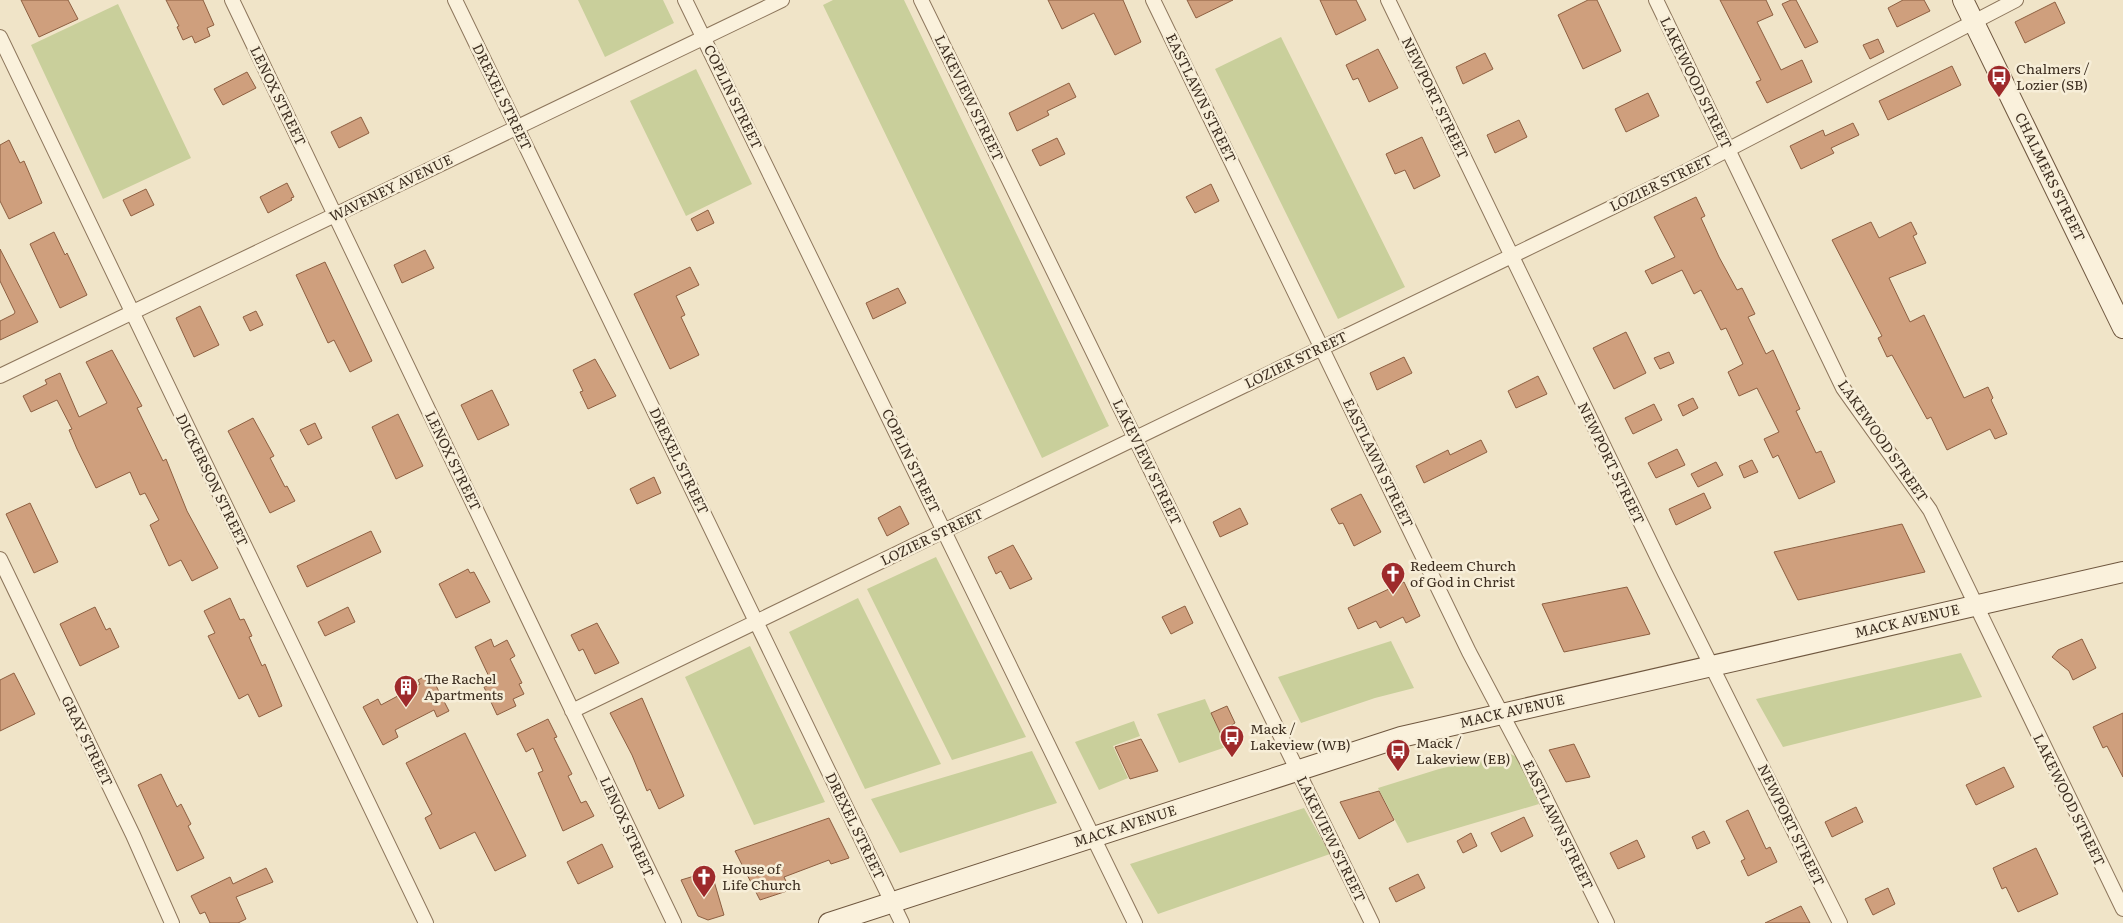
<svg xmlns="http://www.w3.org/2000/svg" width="2123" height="923" font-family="Literata,serif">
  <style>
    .green { fill: #c9cf9b }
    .building { fill: #cf9f7d; stroke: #8d5f41 }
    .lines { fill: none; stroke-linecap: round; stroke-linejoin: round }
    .street-casing { stroke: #8d765c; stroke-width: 16 }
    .secondary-casing { stroke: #6f573f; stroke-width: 22 }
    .street { stroke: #faf1dc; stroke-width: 14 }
    .secondary { stroke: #faf1dc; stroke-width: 20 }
    .labels { text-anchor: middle; stroke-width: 5; stroke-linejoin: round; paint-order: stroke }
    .poi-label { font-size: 14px; fill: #3d2e20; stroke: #f7eed8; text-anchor: start }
    .street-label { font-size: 14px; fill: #3d2e20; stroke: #f7eed8 }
  </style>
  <rect width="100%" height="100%" fill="#f0e4c8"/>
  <path class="green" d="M 578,0 L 663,0 L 674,23 L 605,57 Z
    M 833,0 L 904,0 L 1109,426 L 1042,458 L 823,5 Z
    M 118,4 L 191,158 L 103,199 L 31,45 Z
    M 1281,37 L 1405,287 L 1338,319 L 1215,69 Z
    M 696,69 L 752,184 L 686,216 L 630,101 Z
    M 936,557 L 1026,737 L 952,760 L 867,589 Z
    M 858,598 L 941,764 L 865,789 L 789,632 Z
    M 1391,641 L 1414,688 L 1375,698 L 1301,723 L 1278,677 Z
    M 750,646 L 825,802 L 754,825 L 685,677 Z
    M 1961,653 L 1982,697 L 1783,747 L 1756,699 Z
    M 1205,699 L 1224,743 L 1233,739 L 1235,744 L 1179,763 L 1157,714 Z
    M 1134,721 L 1140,736 L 1113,746 L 1128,778 L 1099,790 L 1075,742 Z
    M 1032,751 L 1057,803 L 900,853 L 871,799 Z
    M 1509,753 L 1518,758 L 1539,804 L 1407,843 L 1378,788 L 1439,769 Z
    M 1304,808 L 1330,854 L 1158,914 L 1130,864 Z"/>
  <path class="building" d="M 21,0 L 68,0 L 78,19 L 39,37 Z
    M 166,0 L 203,0 L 214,25 L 207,28 L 210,36 L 195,43 L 192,36 L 183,40 L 177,27 L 179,26 Z
    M 1048,0 L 1123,0 L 1141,42 L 1115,55 L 1094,13 L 1062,29 Z
    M 1187,0 L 1233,0 L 1196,18 Z
    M 1320,0 L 1356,0 L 1366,20 L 1336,35 Z
    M 1588,0 L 1597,0 L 1621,51 L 1583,69 L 1558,15 Z
    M 1720,0 L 1766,0 L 1773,15 L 1757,22 L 1781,70 L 1802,60 L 1812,82 L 1767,103 L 1756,82 L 1761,80 Z
    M 1791,0 L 1796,0 L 1818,42 L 1805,48 L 1782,4 Z
    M 1903,0 L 1924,0 L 1930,11 L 1897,27 L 1888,8 Z
    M 2055,2 L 2065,23 L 2025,43 L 2015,22 Z
    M 1878,39 L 1884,52 L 1870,59 L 1863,45 Z
    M 1378,49 L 1398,88 L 1369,102 L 1358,78 L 1353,80 L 1346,65 Z
    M 1485,53 L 1493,69 L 1463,84 L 1456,67 Z
    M 1952,66 L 1961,85 L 1888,120 L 1879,101 Z
    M 247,72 L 256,88 L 223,105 L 214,89 Z
    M 1069,83 L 1076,97 L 1047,111 L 1049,115 L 1017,131 L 1009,113 Z
    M 1648,93 L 1659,116 L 1626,132 L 1615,109 Z
    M 361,117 L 369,133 L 339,148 L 331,132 Z
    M 1519,120 L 1527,137 L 1495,153 L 1487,135 Z
    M 1853,123 L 1859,135 L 1831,148 L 1834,153 L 1801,169 L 1790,146 L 1823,130 L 1825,136 Z
    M 1422,137 L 1440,176 L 1414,189 L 1405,170 L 1395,174 L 1386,154 Z
    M 1057,138 L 1065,154 L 1040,166 L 1032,150 Z
    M 9,140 L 20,163 L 24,161 L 42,203 L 9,219 L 0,201 L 0,145 Z
    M 287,183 L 294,197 L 291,198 L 292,200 L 268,213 L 260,197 Z
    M 1211,184 L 1219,201 L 1195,213 L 1186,197 Z
    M 146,189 L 154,205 L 131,216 L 123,200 Z
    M 1696,197 L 1705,216 L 1701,218 L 1719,257 L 1737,290 L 1742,288 L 1755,314 L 1748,317 L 1766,354 L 1773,350 L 1800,409 L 1796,411 L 1816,453 L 1821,451 L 1835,482 L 1799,499 L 1778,455 L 1773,458 L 1764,439 L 1779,432 L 1757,388 L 1739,396 L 1728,372 L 1743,364 L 1726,328 L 1721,330 L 1701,290 L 1694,294 L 1682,270 L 1652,284 L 1645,271 L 1675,257 L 1654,217 Z
    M 708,210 L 714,223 L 697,231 L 691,219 Z
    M 1871,222 L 1879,238 L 1911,222 L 1917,234 L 1913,236 L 1926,263 L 1889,278 L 1910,322 L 1924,315 L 1964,398 L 1988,387 L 1993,398 L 1991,400 L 2007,434 L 1995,439 L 1990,429 L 1947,450 L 1931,417 L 1927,419 L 1892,355 L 1887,357 L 1878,338 L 1882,336 L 1832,240 Z
    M 54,232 L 65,255 L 67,253 L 87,295 L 60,308 L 30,244 Z
    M 0,249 L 38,322 L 0,340 L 0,321 L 14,314 L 15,312 L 0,281 Z
    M 425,250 L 434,268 L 402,283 L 394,265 Z
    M 325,262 L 372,361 L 350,372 L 334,340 L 328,343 L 296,275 Z
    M 690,267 L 699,285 L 676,296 L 685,315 L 681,317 L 699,355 L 670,369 L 634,294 Z
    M 898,288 L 906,303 L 873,319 L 866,303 Z
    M 200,306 L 219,345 L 194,357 L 176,318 Z
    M 256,311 L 263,325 L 250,331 L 243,317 Z
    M 1626,332 L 1646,373 L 1614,389 L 1593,348 Z
    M 112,350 L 142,406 L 137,408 L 163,461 L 166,459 L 187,511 L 218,568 L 192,581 L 181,560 L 169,566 L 150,525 L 159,520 L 145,493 L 140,495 L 130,472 L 96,488 L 77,449 L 69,430 L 72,429 L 57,400 L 31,412 L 23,396 L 47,384 L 45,380 L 60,373 L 79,417 L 107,403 L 86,362 Z
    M 1669,352 L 1674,363 L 1660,369 L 1654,358 Z
    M 1404,357 L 1412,373 L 1377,390 L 1370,373 Z
    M 595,359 L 616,396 L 588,409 L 580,392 L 583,391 L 573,370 Z
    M 1538,376 L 1547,394 L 1516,408 L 1508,391 Z
    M 492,390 L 509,425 L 478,440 L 461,405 Z
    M 1693,398 L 1698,408 L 1683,416 L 1678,405 Z
    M 1654,404 L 1662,420 L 1633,434 L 1625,418 Z
    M 398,414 L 423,466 L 396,479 L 372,427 Z
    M 253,418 L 274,456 L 270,458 L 285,487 L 287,486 L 295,501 L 270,513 L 228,431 Z
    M 315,423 L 322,438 L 308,445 L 300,430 Z
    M 1481,440 L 1487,452 L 1424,483 L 1416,466 L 1448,450 L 1450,455 Z
    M 1677,449 L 1685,465 L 1656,478 L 1648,463 Z
    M 1752,460 L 1758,472 L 1744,478 L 1739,466 Z
    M 1716,462 L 1723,475 L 1698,487 L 1691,474 Z
    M 654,477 L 661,493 L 637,504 L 630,489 Z
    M 1704,493 L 1711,508 L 1676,525 L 1669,509 Z
    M 1361,494 L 1381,532 L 1354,546 L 1343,523 L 1339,524 L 1331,509 Z
    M 30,503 L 58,562 L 34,573 L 6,514 Z
    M 900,506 L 909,524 L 887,536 L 878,518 Z
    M 1240,508 L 1248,524 L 1220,537 L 1213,522 Z
    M 1902,524 L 1925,572 L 1798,600 L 1774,552 Z
    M 371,531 L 381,552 L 307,587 L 297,566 Z
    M 1013,545 L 1032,579 L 1010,589 L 1001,571 L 996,574 L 988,557 Z
    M 468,569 L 470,573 L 474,572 L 490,602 L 456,618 L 439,584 Z
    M 1404,582 L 1420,616 L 1406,623 L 1403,617 L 1380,628 L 1376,621 L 1358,629 L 1348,608 Z
    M 1627,587 L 1650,634 L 1564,652 L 1542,604 Z
    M 230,598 L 240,620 L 244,619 L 252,636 L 249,637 L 262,666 L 265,664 L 282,706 L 259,717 L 248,694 L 239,699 L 208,636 L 215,633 L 204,611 Z
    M 1185,606 L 1193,623 L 1171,634 L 1162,617 Z
    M 95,607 L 106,630 L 110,628 L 119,647 L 80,666 L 60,624 Z
    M 348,607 L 355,622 L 325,636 L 318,622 Z
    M 597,623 L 619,663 L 595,674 L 583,649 L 579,651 L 571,635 Z
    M 491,639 L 494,647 L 507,640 L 515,656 L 510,659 L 522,683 L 519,684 L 524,694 L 513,699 L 516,706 L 497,715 L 484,687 L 492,683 L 475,647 Z
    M 2082,639 L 2096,668 L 2073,680 L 2069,671 L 2052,657 L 2058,650 Z
    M 14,673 L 35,714 L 0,731 L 0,680 Z
    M 430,674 L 449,711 L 437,717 L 434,710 L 395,730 L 398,737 L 383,745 L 363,707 L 378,699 L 381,705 L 420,684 L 418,680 Z
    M 642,698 L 684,796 L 659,809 L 650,789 L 647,791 L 632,755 L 610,713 Z
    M 1227,706 L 1235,723 L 1230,726 L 1236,738 L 1225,743 L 1211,713 Z
    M 2123,713 L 2123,777 L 2107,746 L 2103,748 L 2093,727 Z
    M 548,719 L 557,737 L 554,738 L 572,774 L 568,776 L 581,803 L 586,801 L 594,816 L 563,831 L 538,773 L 543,771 L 533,748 L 526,752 L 517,734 Z
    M 465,733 L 526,856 L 495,871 L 475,832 L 440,849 L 425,818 L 432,814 L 406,763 Z
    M 1141,739 L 1158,771 L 1130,779 L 1115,747 Z
    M 1574,744 L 1590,777 L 1566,782 L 1549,750 Z
    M 2004,767 L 2014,787 L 1976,805 L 1966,785 Z
    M 161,774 L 177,807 L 181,804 L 191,824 L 188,826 L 204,858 L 177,871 L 138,785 Z
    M 1379,791 L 1394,820 L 1359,839 L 1340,802 Z
    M 1856,807 L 1863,822 L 1832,837 L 1825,822 Z
    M 1748,810 L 1766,849 L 1770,847 L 1777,862 L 1748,876 L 1741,861 L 1745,859 L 1726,821 Z
    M 1524,817 L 1533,836 L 1501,852 L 1491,833 Z
    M 829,818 L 849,858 L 831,864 L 829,860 L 784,877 L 790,890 L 760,900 L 735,851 Z
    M 1704,831 L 1710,843 L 1697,849 L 1692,837 Z
    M 1471,833 L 1477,846 L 1463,853 L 1457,841 Z
    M 1637,840 L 1645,857 L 1618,869 L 1610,853 Z
    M 602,844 L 613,867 L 578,884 L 567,862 Z
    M 2036,848 L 2058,894 L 2018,912 L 2006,887 L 2002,889 L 1993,868 Z
    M 266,868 L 273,882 L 236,897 L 246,919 L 238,923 L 210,923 L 205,912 L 200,914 L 191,896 L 230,877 L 233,884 Z
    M 711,871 L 724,915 L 708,920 L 698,916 L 681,880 Z
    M 1418,874 L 1425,888 L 1396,902 L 1389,888 Z
    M 1888,888 L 1895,904 L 1873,915 L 1865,899 Z
    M 1801,906 L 1810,923 L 1765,923 Z"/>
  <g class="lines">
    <defs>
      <path id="street" d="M 232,0 L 674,923
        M 455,0 L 902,923
        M 685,0 L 1135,923
        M 921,0 L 1372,923
        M 1153,0 L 1469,652 L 1534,775 L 1607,923
        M 1388,0 L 1665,573 L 1840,923
        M 1656,0 L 1843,388 L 1930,510 L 2123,909
        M 0,37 L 426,923
        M 0,376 L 782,0
        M 0,559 L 133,835 L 172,923
        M 572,711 L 1683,173 L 2016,0"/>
      <path id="secondary" d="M 1963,0 L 2123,328
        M 829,923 L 1401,737 L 2123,572"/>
    </defs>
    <use href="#street" class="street-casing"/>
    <use href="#secondary" class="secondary-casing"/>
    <use href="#street" class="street"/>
    <use href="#secondary" class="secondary"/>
  </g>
  <defs>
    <symbol id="bus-pin" viewBox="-11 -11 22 30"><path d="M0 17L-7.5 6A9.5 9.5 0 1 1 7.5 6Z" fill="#9e2a2b" stroke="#f7eed8"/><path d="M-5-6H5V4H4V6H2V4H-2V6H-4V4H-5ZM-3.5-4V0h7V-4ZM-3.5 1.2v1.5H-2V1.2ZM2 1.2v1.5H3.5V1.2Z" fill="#fff"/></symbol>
    <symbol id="church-pin" viewBox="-11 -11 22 30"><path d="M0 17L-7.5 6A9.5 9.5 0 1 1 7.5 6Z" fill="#9e2a2b" stroke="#f7eed8"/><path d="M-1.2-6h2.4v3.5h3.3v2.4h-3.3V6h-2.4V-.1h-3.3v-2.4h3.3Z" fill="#fff"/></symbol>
    <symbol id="building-pin" viewBox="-11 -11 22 30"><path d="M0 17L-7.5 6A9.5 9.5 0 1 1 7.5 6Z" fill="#9e2a2b" stroke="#f7eed8"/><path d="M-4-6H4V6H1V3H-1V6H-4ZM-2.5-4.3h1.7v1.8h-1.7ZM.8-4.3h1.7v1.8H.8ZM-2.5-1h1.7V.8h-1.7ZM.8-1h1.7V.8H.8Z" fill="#fff"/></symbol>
  </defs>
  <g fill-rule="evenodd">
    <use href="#bus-pin" x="1985" y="63" width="28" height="38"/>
    <use href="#church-pin" x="1379" y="560" width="28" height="38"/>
    <use href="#building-pin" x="392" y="673" width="28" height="38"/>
    <use href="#bus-pin" x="1218" y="723" width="28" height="38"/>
    <use href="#bus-pin" x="1384" y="737" width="28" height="38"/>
    <use href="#church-pin" x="690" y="863" width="28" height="38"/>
  </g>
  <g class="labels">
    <g class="poi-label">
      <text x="2016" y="74">Chalmers /<tspan x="2016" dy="16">Lozier (SB)</tspan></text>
      <text x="1410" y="571">Redeem Church<tspan x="1410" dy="16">of God in Christ</tspan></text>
      <text x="424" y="684">The Rachel<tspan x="424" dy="16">Apartments</tspan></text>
      <text x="1250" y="734">Mack /<tspan x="1250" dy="16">Lakeview (WB)</tspan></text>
      <text x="1416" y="748">Mack /<tspan x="1416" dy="16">Lakeview (EB)</tspan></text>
      <text x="722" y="874">House of<tspan x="722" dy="16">Life Church</tspan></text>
    </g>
    <g class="street-label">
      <text transform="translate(1696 83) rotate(64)" y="5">LAKEWOOD STREET</text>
      <text transform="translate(278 96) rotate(64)" y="5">LENOX STREET</text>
      <text transform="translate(502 97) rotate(64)" y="5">DREXEL STREET</text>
      <text transform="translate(733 97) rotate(64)" y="5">COPLIN STREET</text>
      <text transform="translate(969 98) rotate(64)" y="5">LAKEVIEW STREET</text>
      <text transform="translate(1201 98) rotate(64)" y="5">EASTLAWN STREET</text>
      <text transform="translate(1435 98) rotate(64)" y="5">NEWPORT STREET</text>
      <text transform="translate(2050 177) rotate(64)" y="5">CHALMERS STREET</text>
      <text transform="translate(1661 183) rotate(-26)" y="5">LOZIER STREET</text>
      <text transform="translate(391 188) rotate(-26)" y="5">WAVENEY AVENUE</text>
      <text transform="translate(1296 360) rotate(-26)" y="5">LOZIER STREET</text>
      <text transform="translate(1883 441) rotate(55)" y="5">LAKEWOOD STREET</text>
      <text transform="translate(453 461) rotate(64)" y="5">LENOX STREET</text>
      <text transform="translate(679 461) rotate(64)" y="5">DREXEL STREET</text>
      <text transform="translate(911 461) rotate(64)" y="5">COPLIN STREET</text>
      <text transform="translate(1147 462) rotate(64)" y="5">LAKEVIEW STREET</text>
      <text transform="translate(1378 463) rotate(64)" y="5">EASTLAWN STREET</text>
      <text transform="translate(1611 463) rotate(64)" y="5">NEWPORT STREET</text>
      <text transform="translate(212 480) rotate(64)" y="5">DICKERSON STREET</text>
      <text transform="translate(932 537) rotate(-26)" y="5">LOZIER STREET</text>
      <text transform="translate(1907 621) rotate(-13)" y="5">MACK AVENUE</text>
      <text transform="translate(1512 711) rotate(-13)" y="5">MACK AVENUE</text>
      <text transform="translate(87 741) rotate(64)" y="5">GRAY STREET</text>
      <text transform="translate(2069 800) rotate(64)" y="5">LAKEWOOD STREET</text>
      <text transform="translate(1558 825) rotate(64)" y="5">EASTLAWN STREET</text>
      <text transform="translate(1791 825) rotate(64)" y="5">NEWPORT STREET</text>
      <text transform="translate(855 826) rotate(64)" y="5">DREXEL STREET</text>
      <text transform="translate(1125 826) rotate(-18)" y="5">MACK AVENUE</text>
      <text transform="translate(627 827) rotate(65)" y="5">LENOX STREET</text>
      <text transform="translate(1331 839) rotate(64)" y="5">LAKEVIEW STREET</text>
    </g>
  </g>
</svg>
